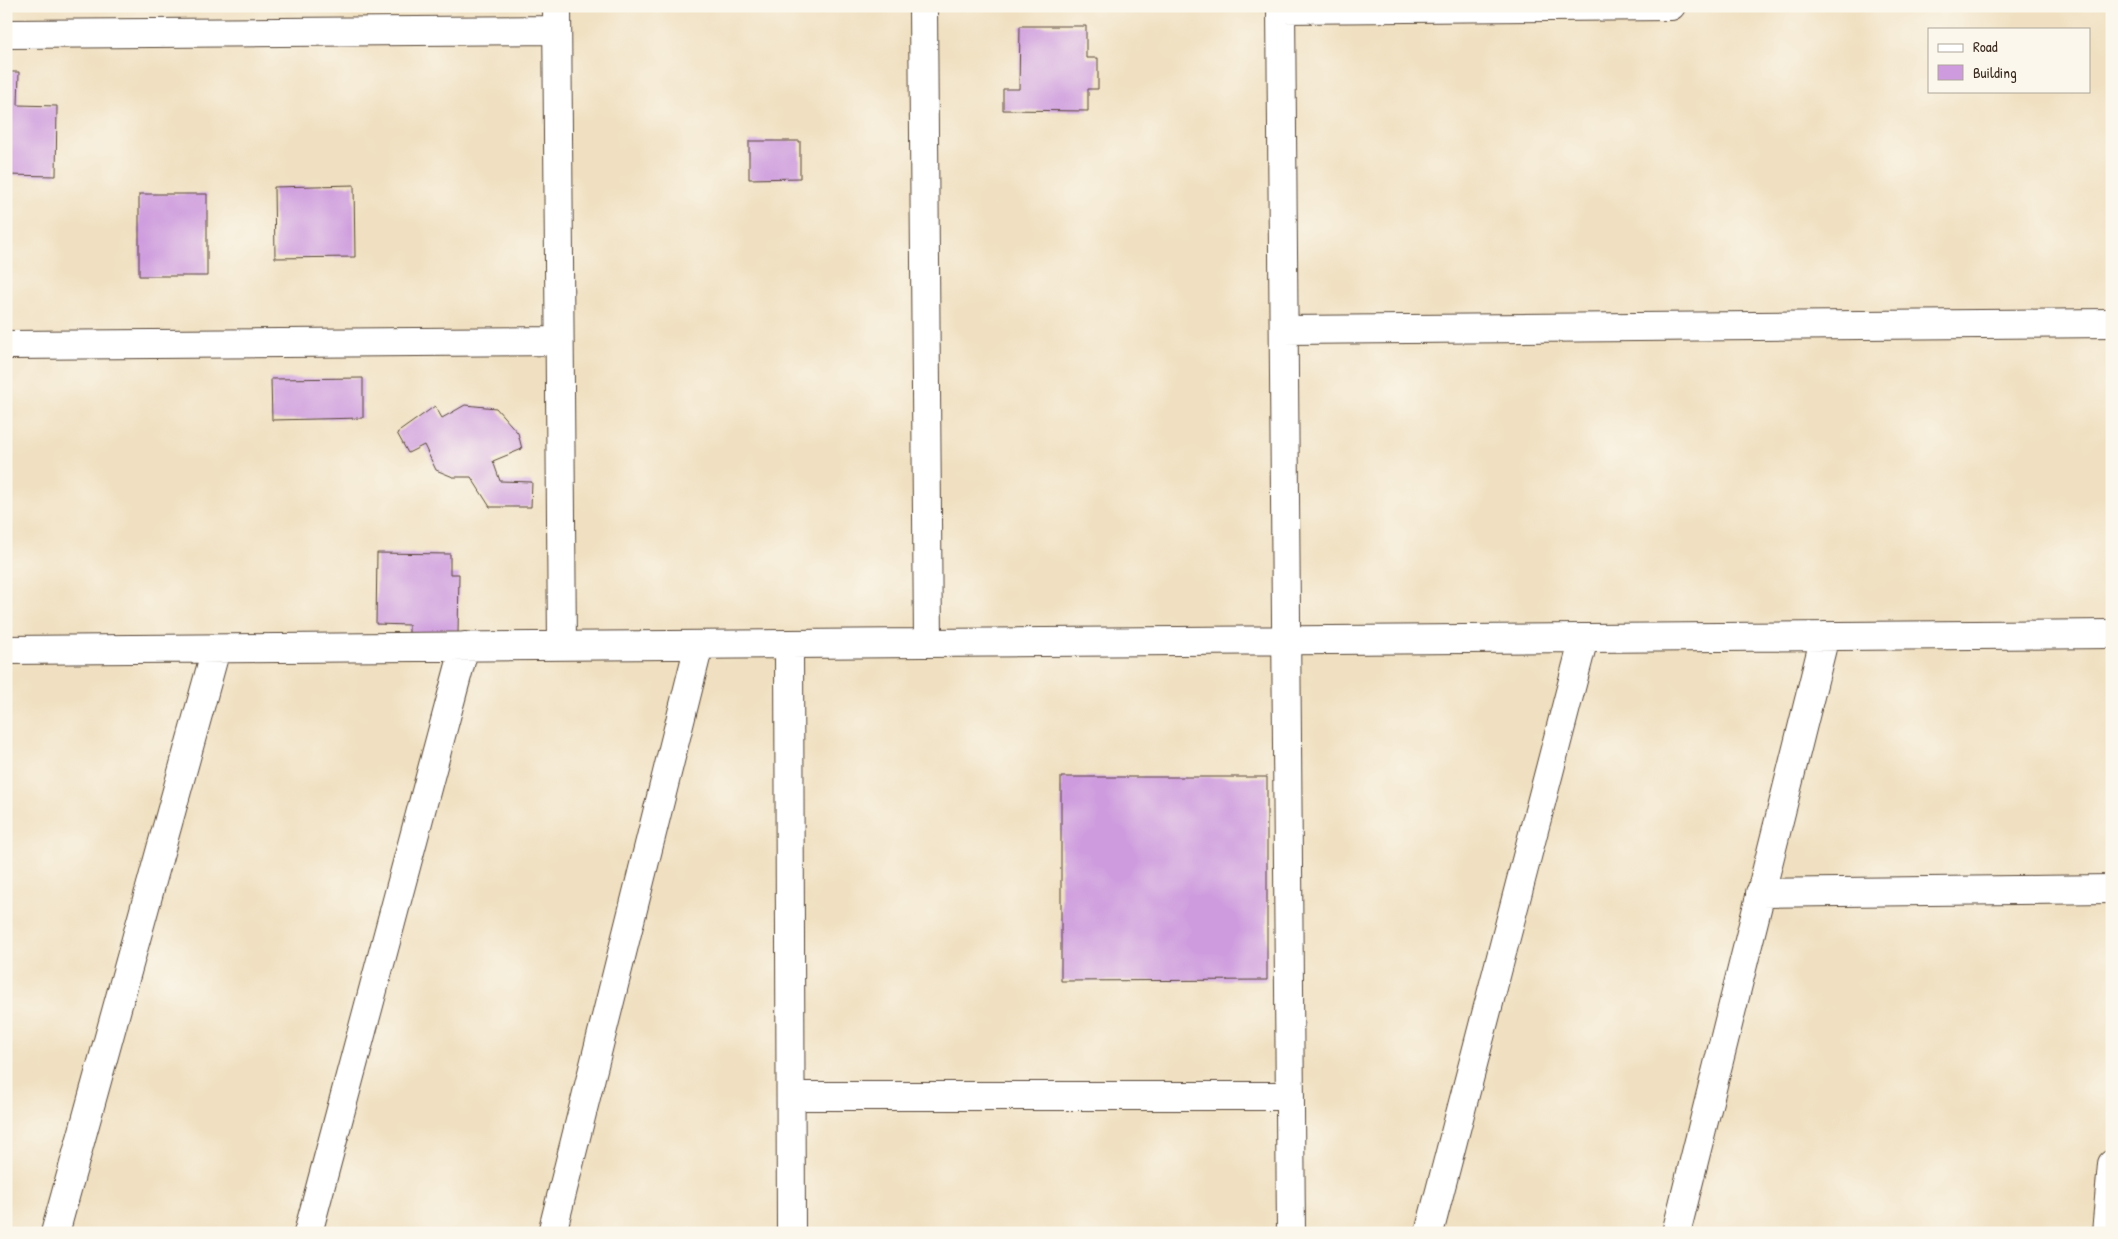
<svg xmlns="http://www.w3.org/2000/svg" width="2118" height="1239" font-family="'Patrick Hand',sans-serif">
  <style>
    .building { fill: #ce9bde }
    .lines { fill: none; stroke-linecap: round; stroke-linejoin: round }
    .minor-casing { stroke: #564536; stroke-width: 30 }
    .minor { stroke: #fff; stroke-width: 28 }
  </style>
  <rect width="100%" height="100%" fill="#fbf7ec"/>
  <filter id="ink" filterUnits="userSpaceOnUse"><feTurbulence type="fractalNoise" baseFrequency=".02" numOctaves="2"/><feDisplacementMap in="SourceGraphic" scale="10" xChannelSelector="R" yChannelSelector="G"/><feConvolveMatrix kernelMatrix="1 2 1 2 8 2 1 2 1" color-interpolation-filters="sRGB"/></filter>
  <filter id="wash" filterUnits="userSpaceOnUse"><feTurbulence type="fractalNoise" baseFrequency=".0096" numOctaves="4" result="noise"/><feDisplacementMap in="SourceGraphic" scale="20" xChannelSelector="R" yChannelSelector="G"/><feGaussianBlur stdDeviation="1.12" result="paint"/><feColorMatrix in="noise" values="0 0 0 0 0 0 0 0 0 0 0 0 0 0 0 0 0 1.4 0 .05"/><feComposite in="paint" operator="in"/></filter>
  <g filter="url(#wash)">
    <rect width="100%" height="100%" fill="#f0e0c1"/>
    <g id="blocks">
      <path class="building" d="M 1020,26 L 1086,26 L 1086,58 L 1098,58 L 1098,89 L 1088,89 L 1088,111 L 1003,110 L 1003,89 L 1019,89 Z
        M 6,72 L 19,72 L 18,105 L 57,106 L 56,176 L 6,175 Z
        M 749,141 L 800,141 L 800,178 L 749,179 Z
        M 354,185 L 355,257 L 275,258 L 274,187 Z
        M 139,194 L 207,194 L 207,276 L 139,276 Z
        M 363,378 L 363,418 L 272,420 L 271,379 Z
        M 465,405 L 496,408 L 518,433 L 522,449 L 493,461 L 500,481 L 532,482 L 531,507 L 490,507 L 471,477 L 453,477 L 436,470 L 424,445 L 408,453 L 397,433 L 435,406 L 442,418 Z
        M 377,553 L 450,554 L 450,574 L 459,574 L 458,633 L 409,633 L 409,625 L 376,624 Z
        M 1061,777 L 1267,777 L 1267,980 L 1061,981 Z"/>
    </g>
  </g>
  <g filter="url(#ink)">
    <use href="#blocks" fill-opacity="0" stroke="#564536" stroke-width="1"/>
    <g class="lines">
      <defs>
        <path id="minor" d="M 557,6 L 562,646
          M 923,6 L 928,643
          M 1281,6 L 1291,1233
          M 1281,9 L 1671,6
          M 6,34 L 557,30
          M 1284,330 L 2112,323
          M 6,345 L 559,341
          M 789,644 L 791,1233
          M 6,650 L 2112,634
          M 1760,893 L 2112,889
          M 791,1096 L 1290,1096
          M 55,1233 L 216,649
          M 308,1233 L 465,646
          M 552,1233 L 699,645
          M 1429,1233 L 1584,638
          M 1676,1233 L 1825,636
          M 2106,1233 L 2112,1164"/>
      </defs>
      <use href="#minor" class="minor-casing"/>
      <use href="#minor" class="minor"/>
    </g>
  </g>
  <rect width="2118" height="1239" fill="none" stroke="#fbf7ec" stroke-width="25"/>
  <rect x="1928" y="28" width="162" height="65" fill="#fbf7ec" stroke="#aea59a"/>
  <rect x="1938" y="44" width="25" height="8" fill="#ffffff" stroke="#aea59a"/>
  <text x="1973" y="52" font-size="15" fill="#3b2a1e">Road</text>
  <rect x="1938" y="65" width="25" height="15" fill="#ce9bde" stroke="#aea59a"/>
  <text x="1973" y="78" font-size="15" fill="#3b2a1e">Building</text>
</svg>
